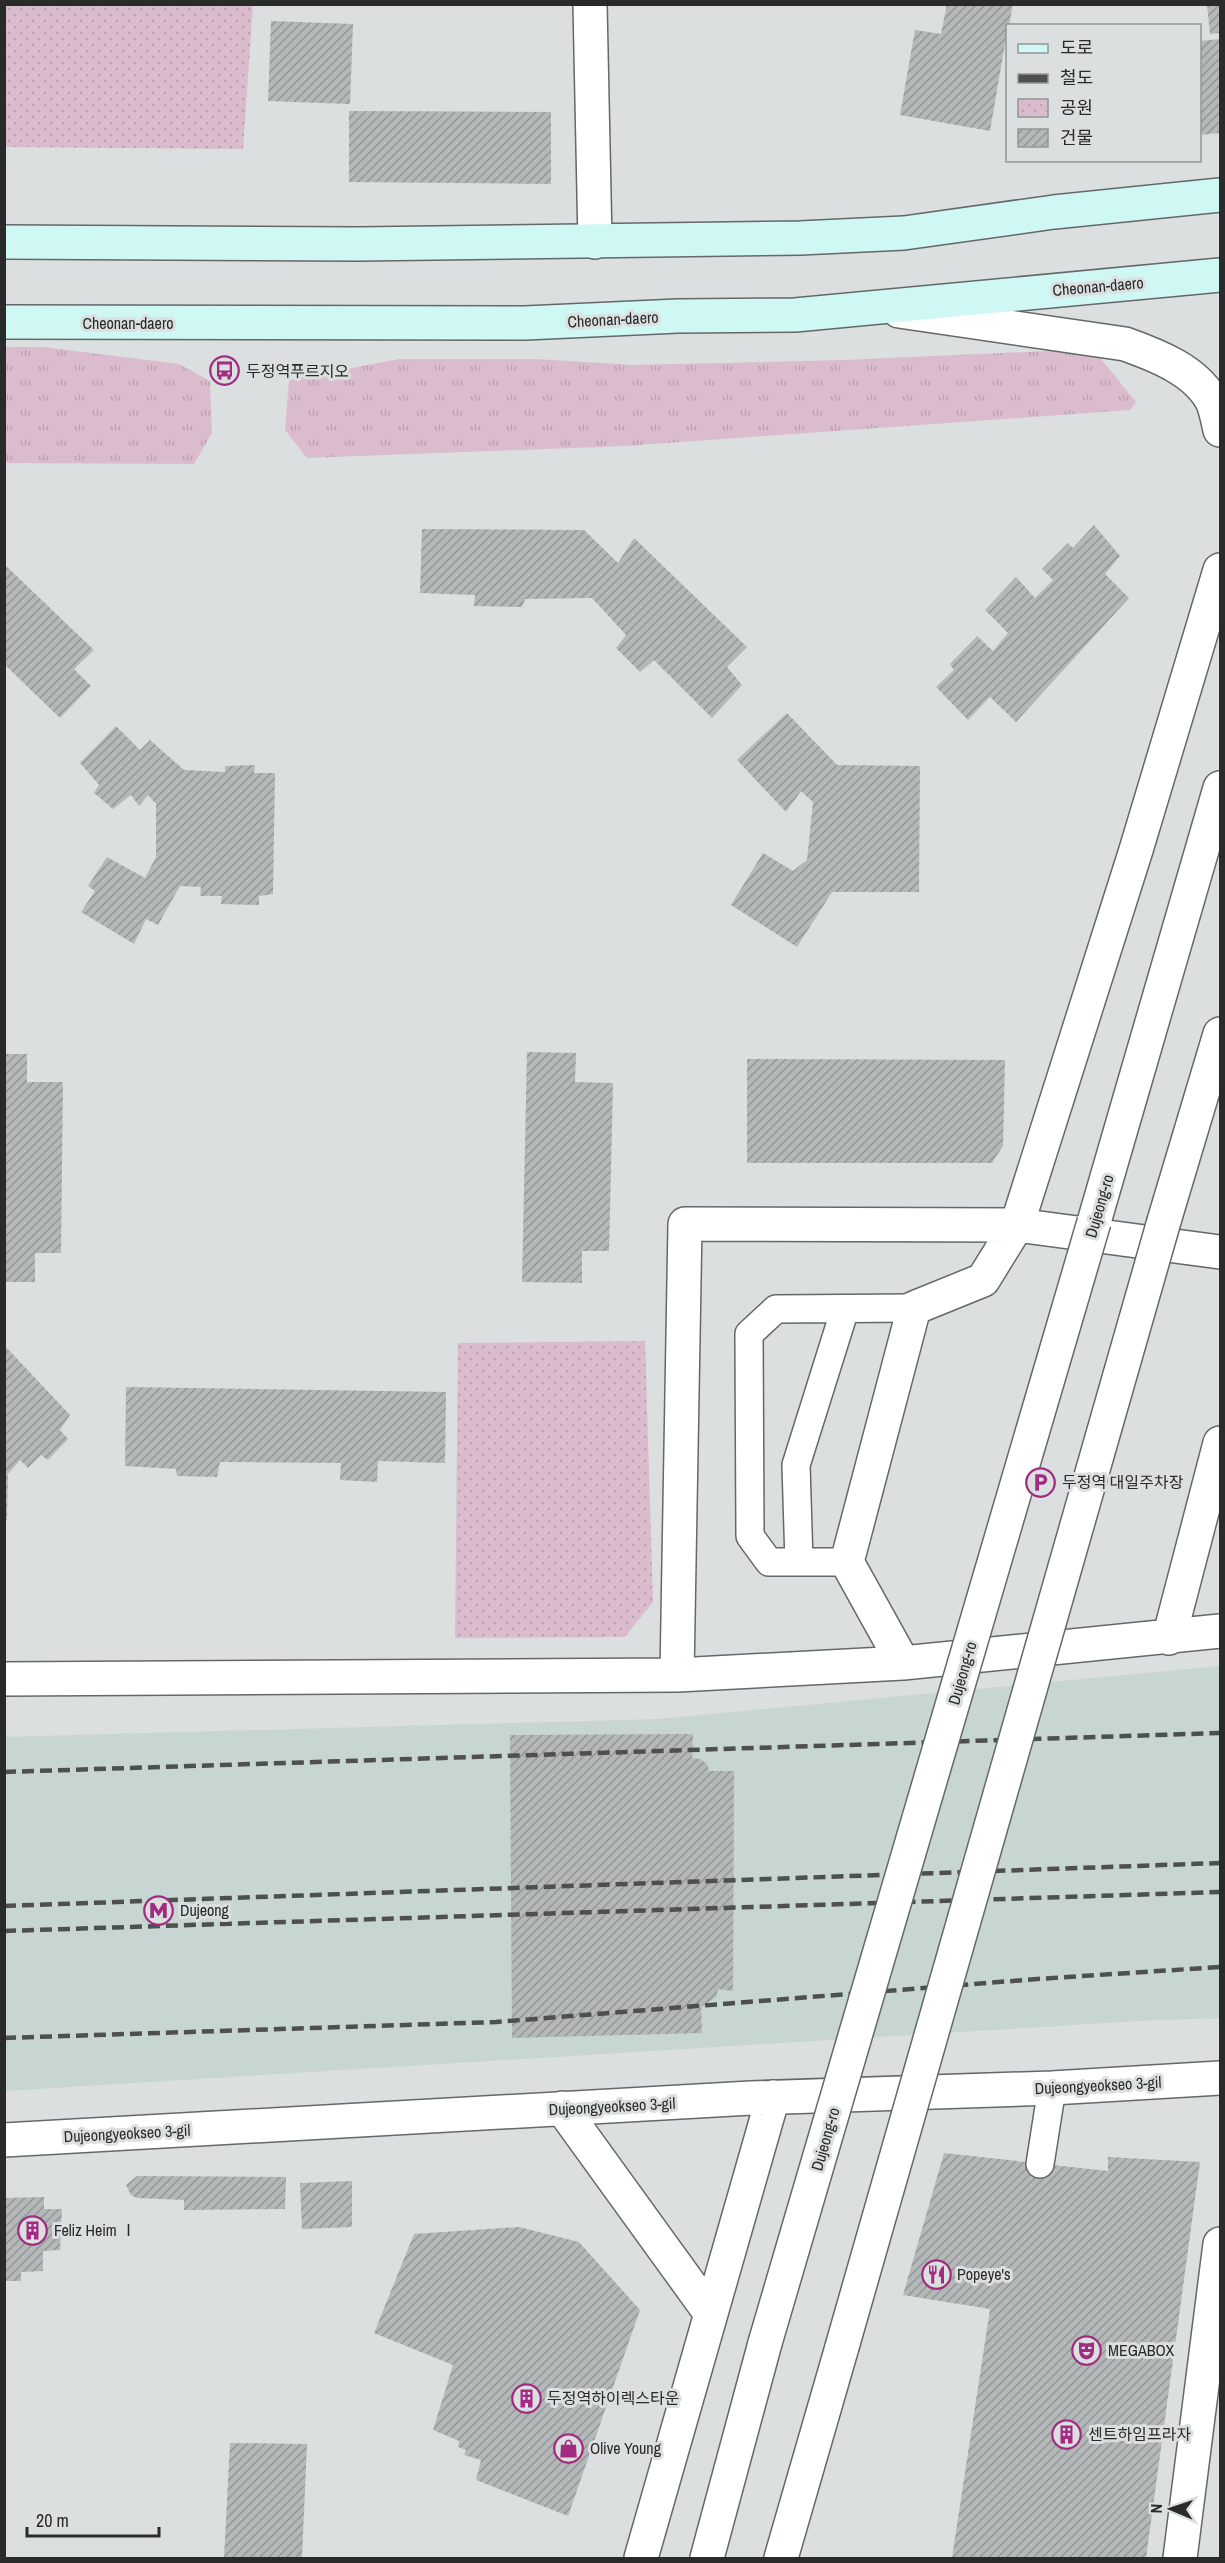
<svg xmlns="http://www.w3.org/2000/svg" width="1225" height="2563" font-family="'Archivo Narrow','Noto Sans KR',sans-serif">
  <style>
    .built { fill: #c7d5d3 }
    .grass { fill: url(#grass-tufts) }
    .park { fill: url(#park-dots) }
    .building { fill: url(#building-hatch) }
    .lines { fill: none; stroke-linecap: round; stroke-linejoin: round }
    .service-casing { stroke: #656868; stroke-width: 30 }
    .minor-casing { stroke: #656868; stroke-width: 36 }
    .tertiary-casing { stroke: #656868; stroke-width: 36 }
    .secondary-casing { stroke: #656868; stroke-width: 36 }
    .service { stroke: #fff; stroke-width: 27 }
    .minor { stroke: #fff; stroke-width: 33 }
    .tertiary { stroke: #fff; stroke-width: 33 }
    .secondary { stroke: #cff7f4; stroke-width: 33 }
    .rail { stroke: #4e4f4f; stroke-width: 4.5; stroke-dasharray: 12 6; stroke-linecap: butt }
    .tertiary-bridge-casing { stroke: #656868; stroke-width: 36; stroke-linecap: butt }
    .tertiary-bridge { stroke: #fff; stroke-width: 33 }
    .labels { text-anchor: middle; stroke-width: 6; stroke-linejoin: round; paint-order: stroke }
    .street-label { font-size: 16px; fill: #292a2a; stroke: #dbdfdf }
    .poi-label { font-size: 16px; fill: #292a2a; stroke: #dbdfdf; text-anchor: start }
  </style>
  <defs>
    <pattern id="grass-tufts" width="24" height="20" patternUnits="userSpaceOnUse" patternTransform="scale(1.5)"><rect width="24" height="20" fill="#dbbccf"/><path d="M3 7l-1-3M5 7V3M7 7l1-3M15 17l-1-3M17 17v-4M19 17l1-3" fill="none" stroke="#bca2b2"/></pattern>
    <pattern id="park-dots" width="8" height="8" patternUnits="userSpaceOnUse" patternTransform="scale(1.5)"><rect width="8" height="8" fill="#dbbccf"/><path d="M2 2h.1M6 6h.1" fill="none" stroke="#bca2b2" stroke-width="1.8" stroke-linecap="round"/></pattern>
    <pattern id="building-hatch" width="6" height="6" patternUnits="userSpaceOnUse" patternTransform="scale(1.5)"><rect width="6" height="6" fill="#b4b8b8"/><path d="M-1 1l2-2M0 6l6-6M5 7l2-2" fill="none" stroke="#929696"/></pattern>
  </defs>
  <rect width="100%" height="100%" fill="#dbdfdf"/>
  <path class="built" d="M 1220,1666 L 1220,2018 L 1138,2021 L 5,2091 L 5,1737 L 659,1719 Z"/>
  <path class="grass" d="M 5,347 L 43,347 L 179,364 L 210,381 L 212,433 L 194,464 L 5,463 Z
    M 1093,349 L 1136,402 L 1130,410 L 625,446 L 307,458 L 285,430 L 289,380 L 399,359 L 536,359 L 633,365 L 844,360 Z"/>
  <path class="park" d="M 5,4 L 253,5 L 243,149 L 5,147 Z
    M 645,1341 L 653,1602 L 625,1637 L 455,1638 L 458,1343 Z"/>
  <path class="building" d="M 947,4 L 1013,4 L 1009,26 L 1008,26 L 990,131 L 900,115 L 915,30 L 941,34 Z
    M 1207,4 L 1220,4 L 1220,33 L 1210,34 Z
    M 271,21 L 353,24 L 350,104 L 268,101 Z
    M 1220,39 L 1220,133 L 1200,135 L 1200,41 Z
    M 349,111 L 551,112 L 551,184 L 349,182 Z
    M 1094,525 L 1120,556 L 1105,574 L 1129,598 L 1016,722 L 990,697 L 968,720 L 936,687 L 954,670 L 950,664 L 977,636 L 993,651 L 1008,633 L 985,610 L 1016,577 L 1035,598 L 1053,580 L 1042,569 L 1068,543 L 1073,548 Z
    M 422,529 L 584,530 L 618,563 L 634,538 L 747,647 L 727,667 L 742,685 L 712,718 L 654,660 L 640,672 L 616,648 L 626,635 L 592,598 L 525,599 L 522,607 L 474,606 L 475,595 L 420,593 Z
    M 4,564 L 94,650 L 74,669 L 91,686 L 60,718 L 4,664 Z
    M 787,713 L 837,765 L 920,766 L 919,892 L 832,892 L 797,947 L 731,905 L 763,853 L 793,871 L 807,860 L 813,802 L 801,791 L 786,812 L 737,760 Z
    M 116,726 L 140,750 L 150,740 L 184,770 L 225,772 L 225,766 L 255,765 L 254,773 L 275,773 L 273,894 L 259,896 L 259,905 L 221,904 L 222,896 L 200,896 L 201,887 L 180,886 L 158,925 L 146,919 L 134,944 L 81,912 L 95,891 L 88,886 L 107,857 L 145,878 L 156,857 L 156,804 L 148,795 L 139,806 L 131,795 L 113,809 L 94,793 L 99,785 L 80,763 Z
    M 527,1052 L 576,1053 L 575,1082 L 613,1083 L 609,1251 L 582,1251 L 582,1283 L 522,1282 Z
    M 4,1054 L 27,1054 L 27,1082 L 63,1082 L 61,1253 L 35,1253 L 35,1282 L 4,1282 Z
    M 747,1059 L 1005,1060 L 1003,1146 L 992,1163 L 747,1163 Z
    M 4,1345 L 70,1415 L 60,1430 L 68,1439 L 48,1460 L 41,1455 L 28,1468 L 20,1460 L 8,1474 L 7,1520 L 4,1520 Z
    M 126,1387 L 446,1392 L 445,1463 L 378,1461 L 377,1482 L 340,1480 L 341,1463 L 220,1462 L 217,1477 L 177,1476 L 176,1469 L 125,1466 Z
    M 693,1734 L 692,1758 L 700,1759 L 707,1764 L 709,1771 L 734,1771 L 733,1991 L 718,1989 L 716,1997 L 701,2007 L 702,2033 L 512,2038 L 510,1735 Z
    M 944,2153 L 1108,2171 L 1108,2157 L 1200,2162 L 1146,2558 L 952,2558 L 990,2309 L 903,2295 Z
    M 137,2176 L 286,2177 L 285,2209 L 184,2210 L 184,2200 L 137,2198 L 131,2195 L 126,2185 Z
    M 352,2181 L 352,2227 L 302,2229 L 300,2183 Z
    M 44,2197 L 44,2209 L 62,2209 L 60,2250 L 43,2251 L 43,2271 L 21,2272 L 21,2281 L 4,2281 L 4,2198 Z
    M 519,2227 L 579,2242 L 640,2310 L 568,2516 L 476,2480 L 481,2460 L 464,2455 L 466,2450 L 458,2447 L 459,2441 L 433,2430 L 453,2365 L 374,2333 L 414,2234 Z
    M 230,2443 L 307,2444 L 302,2558 L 224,2558 Z"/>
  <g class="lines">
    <defs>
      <path id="service" d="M 799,1562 L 796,1465 L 845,1309
        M 847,1562 L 769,1562 L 750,1536 L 749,1334 L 776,1309 L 914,1308
        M 1040,2164 L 1052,2088"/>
      <path id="minor" d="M 590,4 L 595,242
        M 1169,1638 L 1220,1443
        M 903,1663 L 847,1562 L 914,1308 L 983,1280 L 1017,1225 L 1136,850 L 1220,570
        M 677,1675 L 685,1224 L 1017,1225 L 1220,1252
        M 4,1679 L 677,1675 L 903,1663 L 1220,1631
        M 562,2108 L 711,2314
        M 4,2140 L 751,2098 L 1052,2088 L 1220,2078
        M 641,2558 L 773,2097
        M 1180,2558 L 1220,2244"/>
      <path id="tertiary" d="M 899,311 L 1125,344 C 1156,355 1198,371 1213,403 C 1216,411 1218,421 1220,430
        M 1164,1221 L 1220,1034
        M 1094,1222 L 1220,788
        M 707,2558 L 765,2343
        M 781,2558 L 842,2347"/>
      <path id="secondary" d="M 4,242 L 359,244 L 800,238 L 904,233 L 1054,212 L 1220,195
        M 4,322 L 525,323 L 678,316 L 795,315 L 1220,275"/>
    </defs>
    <use href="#service" class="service-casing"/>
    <use href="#minor" class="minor-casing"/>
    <use href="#tertiary" class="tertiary-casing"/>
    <use href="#secondary" class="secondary-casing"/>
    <use href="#service" class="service"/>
    <use href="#minor" class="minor"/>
    <use href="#tertiary" class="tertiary"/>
    <use href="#secondary" class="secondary"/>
    <path class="rail" d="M 4,1772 L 1220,1733
      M 4,1906 L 1220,1863
      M 4,1931 L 1220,1892
      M 4,2038 L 496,2022 L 1037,1979 L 1220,1967"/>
    <defs>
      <path id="tertiary-bridge" d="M 765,2343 L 1094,1222
        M 842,2347 L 1164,1221"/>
    </defs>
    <use href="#tertiary-bridge" class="tertiary-bridge-casing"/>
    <use href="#tertiary-bridge" class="tertiary-bridge"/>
  </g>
  <defs>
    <symbol id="bus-ring" viewBox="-11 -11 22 22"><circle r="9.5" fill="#dbdfdf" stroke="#a32b82" stroke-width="1.5"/><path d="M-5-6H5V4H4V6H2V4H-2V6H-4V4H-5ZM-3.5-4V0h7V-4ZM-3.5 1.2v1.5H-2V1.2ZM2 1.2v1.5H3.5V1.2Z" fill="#a32b82"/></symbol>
    <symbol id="parking-ring" viewBox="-11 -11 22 22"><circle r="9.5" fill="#dbdfdf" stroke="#a32b82" stroke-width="1.5"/><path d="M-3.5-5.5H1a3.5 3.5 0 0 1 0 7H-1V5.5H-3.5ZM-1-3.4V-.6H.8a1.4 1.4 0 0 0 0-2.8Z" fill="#a32b82"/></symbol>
    <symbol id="metro-ring" viewBox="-11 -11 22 22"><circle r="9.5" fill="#dbdfdf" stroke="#a32b82" stroke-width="1.5"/><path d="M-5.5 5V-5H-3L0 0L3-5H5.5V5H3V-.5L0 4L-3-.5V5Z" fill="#a32b82"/></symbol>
    <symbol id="building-ring" viewBox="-11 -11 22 22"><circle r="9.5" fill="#dbdfdf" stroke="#a32b82" stroke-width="1.5"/><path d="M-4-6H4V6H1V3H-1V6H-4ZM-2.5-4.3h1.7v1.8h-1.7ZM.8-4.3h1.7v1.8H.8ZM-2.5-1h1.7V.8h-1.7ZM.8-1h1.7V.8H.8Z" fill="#a32b82"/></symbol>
    <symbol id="restaurant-ring" viewBox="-11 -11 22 22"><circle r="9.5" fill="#dbdfdf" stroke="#a32b82" stroke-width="1.5"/><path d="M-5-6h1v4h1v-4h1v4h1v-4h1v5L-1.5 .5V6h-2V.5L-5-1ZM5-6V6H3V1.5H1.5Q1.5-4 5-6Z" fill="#a32b82"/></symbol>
    <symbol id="theatre-ring" viewBox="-11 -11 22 22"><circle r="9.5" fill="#dbdfdf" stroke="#a32b82" stroke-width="1.5"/><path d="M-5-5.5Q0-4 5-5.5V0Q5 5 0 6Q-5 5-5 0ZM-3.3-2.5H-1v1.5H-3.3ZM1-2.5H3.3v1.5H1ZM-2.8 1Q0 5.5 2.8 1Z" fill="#a32b82"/></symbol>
    <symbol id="shop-ring" viewBox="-11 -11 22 22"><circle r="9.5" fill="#dbdfdf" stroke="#a32b82" stroke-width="1.5"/><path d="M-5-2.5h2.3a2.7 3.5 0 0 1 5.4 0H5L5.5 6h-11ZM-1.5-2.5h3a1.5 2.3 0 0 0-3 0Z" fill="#a32b82"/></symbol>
  </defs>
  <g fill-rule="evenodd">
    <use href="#bus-ring" x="208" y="354" width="33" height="33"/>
    <use href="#parking-ring" x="1024" y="1466" width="33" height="33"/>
    <use href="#metro-ring" x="142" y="1894" width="33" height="33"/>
    <use href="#building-ring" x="16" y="2214" width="33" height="33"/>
    <use href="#restaurant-ring" x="920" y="2258" width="33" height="33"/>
    <use href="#theatre-ring" x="1070" y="2334" width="33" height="33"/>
    <use href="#building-ring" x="510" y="2382" width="33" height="33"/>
    <use href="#building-ring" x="1050" y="2418" width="33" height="33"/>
    <use href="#shop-ring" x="552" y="2432" width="33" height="33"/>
  </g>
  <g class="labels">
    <g class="street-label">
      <text transform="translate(1098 286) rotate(-5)" y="6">Cheonan-daero</text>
      <text transform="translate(613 319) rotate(-3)" y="6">Cheonan-daero</text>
      <text x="128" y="329">Cheonan-daero</text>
      <text transform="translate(1099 1206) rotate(-74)" y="6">Dujeong-ro</text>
      <text transform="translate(962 1673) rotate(-74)" y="6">Dujeong-ro</text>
      <text transform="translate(1098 2085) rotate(-3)" y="6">Dujeongyeokseo 3-gil</text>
      <text transform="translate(612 2106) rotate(-3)" y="6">Dujeongyeokseo 3-gil</text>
      <text transform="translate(127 2133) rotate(-3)" y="6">Dujeongyeokseo 3-gil</text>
      <text transform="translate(825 2139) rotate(-74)" y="6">Dujeong-ro</text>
    </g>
    <g class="poi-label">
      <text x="246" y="377">두정역푸르지오</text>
      <text x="1062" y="1488">두정역 대일주차장</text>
      <text x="180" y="1916">Dujeong</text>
      <text x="54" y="2236">Feliz Heim Ⅰ</text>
      <text x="957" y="2280">Popeye's</text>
      <text x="1108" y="2356">MEGABOX</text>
      <text x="547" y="2404">두정역하이렉스타운</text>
      <text x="1088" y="2440">센트하임프라자</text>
      <text x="590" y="2454">Olive Young</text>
    </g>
  </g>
  <rect width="1225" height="2563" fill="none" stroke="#292a2a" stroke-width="12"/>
  <rect x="1006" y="24" width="195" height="138" fill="#dbdfdf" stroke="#949797" stroke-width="1.5"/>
  <rect x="1018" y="44" width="30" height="9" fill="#cff7f4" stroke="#949797" stroke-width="1.5"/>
  <text x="1060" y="54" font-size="18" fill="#292a2a">도로</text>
  <rect x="1018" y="74" width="30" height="9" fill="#4e4f4f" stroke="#949797" stroke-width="1.5"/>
  <text x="1060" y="84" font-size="18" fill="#292a2a">철도</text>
  <rect x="1018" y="99" width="30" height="18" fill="url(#park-dots)" stroke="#949797" stroke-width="1.5"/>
  <text x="1060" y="114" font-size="18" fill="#292a2a">공원</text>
  <rect x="1018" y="129" width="30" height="18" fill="url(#building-hatch)" stroke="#949797" stroke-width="1.5"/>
  <text x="1060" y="144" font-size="18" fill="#292a2a">건물</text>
  <g transform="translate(1171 2509) rotate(272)" stroke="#dbdfdf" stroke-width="4.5" paint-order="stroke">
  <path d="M0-4.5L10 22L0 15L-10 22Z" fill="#292a2a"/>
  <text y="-9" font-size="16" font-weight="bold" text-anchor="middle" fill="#292a2a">N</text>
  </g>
  <path d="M27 2527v9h132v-9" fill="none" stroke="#292a2a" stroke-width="3"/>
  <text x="36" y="2527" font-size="18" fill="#292a2a" stroke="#dbdfdf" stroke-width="4.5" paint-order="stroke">20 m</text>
</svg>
